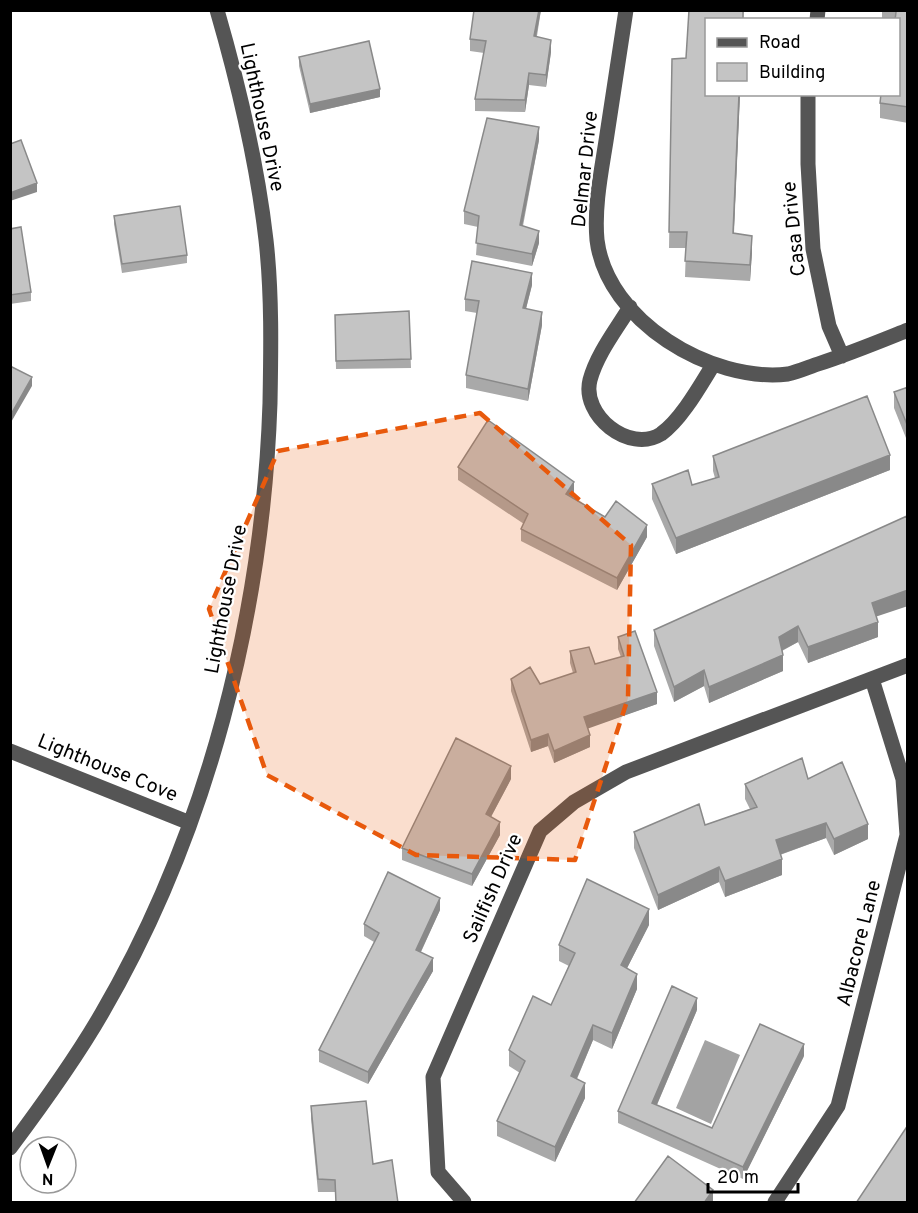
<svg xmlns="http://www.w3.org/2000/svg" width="918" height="1213" font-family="Overpass,sans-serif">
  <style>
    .water { fill: #a3a3a3 }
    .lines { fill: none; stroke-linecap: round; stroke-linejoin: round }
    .minor { stroke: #555; stroke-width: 15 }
    .wall { fill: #a9a9a9 }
    .shaded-wall { fill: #898989 }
    .building { fill: #c4c4c4; stroke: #898989; stroke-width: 1.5 }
    .marked { fill: #e8590c; fill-opacity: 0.2; stroke: #e8590c; stroke-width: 4.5; stroke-dasharray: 12 8; stroke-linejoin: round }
    .labels { text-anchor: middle; stroke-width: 4.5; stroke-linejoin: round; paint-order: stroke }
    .street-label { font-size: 20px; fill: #000; stroke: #fff }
  </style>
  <rect width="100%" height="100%" fill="#fff"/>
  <path class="water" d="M 705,1040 L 740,1055 L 711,1124 L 676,1108 Z"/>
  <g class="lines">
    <path class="minor" d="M 626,10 C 619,54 613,97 606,141 C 601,173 594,207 597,240 C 607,321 711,383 788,374 C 798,372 809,367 818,364 C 849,354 878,342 908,330
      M 817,20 L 818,10
      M 808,94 L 808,164 L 813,249 L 829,326 L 842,356
      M 630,307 C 616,330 597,354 590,380 C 581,415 629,454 661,434 C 681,420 700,386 713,365
      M 10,751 L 190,823
      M 10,1148 C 43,1104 75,1060 102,1013 C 208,831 263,613 270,403 C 271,349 272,294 266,240 C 257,162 239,86 217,10
      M 464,1202 L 438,1172 L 433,1077 L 540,831 L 574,802 L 626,772 L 908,665
      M 775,1202 L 838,1106 L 907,835 L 903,779 L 872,679"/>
  </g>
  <path class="wall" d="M 541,10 L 537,36 L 551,52 L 546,87 L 529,85 L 525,112 L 475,111 L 475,99 L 484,53 L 470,51 L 470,39 Z
    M 689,10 L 744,10 L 743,20 L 706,94 L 740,94 L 734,233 L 752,252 L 750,281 L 685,277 L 686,248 L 669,248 L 672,59 L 686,58 Z
    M 882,10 L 908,10 L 908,123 L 880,118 L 880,103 L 898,20 L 882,20 Z
    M 299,57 L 380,97 L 310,113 L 299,66 Z
    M 539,140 L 523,226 L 539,243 L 532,266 L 476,255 L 478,227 L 464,224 L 464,211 Z
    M 114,216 L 187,255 L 187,263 L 122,273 L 114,224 Z
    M 10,229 L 31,292 L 31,301 L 10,304 Z
    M 532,285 L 526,309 L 542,325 L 528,401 L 466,388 L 466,375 L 477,313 L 465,311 L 465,299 Z
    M 409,311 L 411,368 L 336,369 L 335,315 Z
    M 908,387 L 908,443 L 894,408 L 894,392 Z
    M 713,456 L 890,470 L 676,554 L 652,499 L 652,484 L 692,485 L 715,478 L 713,471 Z
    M 458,467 L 574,494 L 572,498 L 605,517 L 647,537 L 617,590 L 521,541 L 521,529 L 524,524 L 458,480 Z
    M 876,617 L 878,637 L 808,663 L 798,642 L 782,651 L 783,671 L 709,703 L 704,686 L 674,702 L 654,646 L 654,630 Z
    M 618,637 L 657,704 L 587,728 L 590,747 L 554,763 L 548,746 L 531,752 L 511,691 L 511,679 L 540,684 L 573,673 L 570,663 L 570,651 L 595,664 L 621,657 L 618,649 Z
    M 511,779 L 491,817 L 500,835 L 472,886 L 402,860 L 402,848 Z
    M 808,779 L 868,839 L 834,855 L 826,838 L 780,855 L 782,875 L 725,897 L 719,882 L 658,910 L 634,848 L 634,832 L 705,825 L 750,809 L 745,799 L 745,784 Z
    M 440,910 L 421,952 L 433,971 L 368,1084 L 319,1062 L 319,1050 L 374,942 L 364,936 L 364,924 Z
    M 649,925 L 627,968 L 637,989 L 612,1049 L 593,1040 L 577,1079 L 585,1098 L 555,1162 L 497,1136 L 497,1121 L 520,1073 L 509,1066 L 509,1050 L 551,1005 L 569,966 L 559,961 L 559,945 Z
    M 697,1010 L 657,1105 L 712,1128 L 804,1056 L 743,1179 L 618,1123 L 618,1111 Z
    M 311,1106 L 373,1164 L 398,1203 L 336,1203 L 335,1192 L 318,1192 L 311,1119 Z"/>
  <path class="shaded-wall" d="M 539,10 L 541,10 L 534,48 L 534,36 Z
    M 551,40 L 551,52 L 546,87 L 546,75 Z
    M 529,73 L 529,85 L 525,112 L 525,100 Z
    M 380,89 L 380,97 L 310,113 L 310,104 Z
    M 739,94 L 740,94 L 733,249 L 733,233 Z
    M 539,127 L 539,140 L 520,237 L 520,225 Z
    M 37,183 L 37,192 L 10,201 L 10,193 Z
    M 539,231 L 539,243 L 532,266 L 532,254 Z
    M 752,236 L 752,252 L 750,281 L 750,265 Z
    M 532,273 L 532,285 L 523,320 L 523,308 Z
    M 542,312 L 542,325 L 528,401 L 528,389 Z
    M 32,377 L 32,386 L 10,424 L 10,416 Z
    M 890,455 L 890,470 L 676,554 L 676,538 Z
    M 574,482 L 574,494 L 566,506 L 566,494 Z
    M 647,525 L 647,537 L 617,590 L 617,578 Z
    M 908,590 L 908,606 L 872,618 L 872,603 Z
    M 878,622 L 878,637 L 808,663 L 808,647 Z
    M 798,626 L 798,642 L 779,652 L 779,637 Z
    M 783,655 L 783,671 L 709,703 L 709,687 Z
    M 704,670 L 704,686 L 674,702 L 674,687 Z
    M 657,692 L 657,704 L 584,730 L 584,717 Z
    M 548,734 L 548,746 L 531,752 L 531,740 Z
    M 590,735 L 590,747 L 554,763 L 554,751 Z
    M 511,766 L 511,779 L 486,826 L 486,814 Z
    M 500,822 L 500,835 L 472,886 L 472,874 Z
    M 826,823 L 826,838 L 776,856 L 776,840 Z
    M 868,824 L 868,839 L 834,855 L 834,839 Z
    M 782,859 L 782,875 L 725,897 L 725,881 Z
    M 719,867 L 719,882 L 658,910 L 658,895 Z
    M 440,898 L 440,910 L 416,962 L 416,950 Z
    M 649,909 L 649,925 L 621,980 L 621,965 Z
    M 433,958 L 433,971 L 368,1084 L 368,1072 Z
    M 637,974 L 637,989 L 612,1049 L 612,1033 Z
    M 697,998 L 697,1010 L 652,1116 L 652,1103 Z
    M 593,1025 L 593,1040 L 571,1092 L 571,1076 Z
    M 804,1044 L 804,1056 L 743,1179 L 743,1167 Z
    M 585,1083 L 585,1098 L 555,1162 L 555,1147 Z
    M 713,1190 L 713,1202 L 704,1203 Z"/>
  <path class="building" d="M 474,10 L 539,10 L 534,36 L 551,40 L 546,75 L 529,73 L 525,100 L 475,99 L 486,41 L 470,39 Z
    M 689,10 L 743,10 L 743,20 L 706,20 L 706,94 L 739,94 L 733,233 L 752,236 L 750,265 L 685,261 L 687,232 L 669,232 L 672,59 L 686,58 Z
    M 893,10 L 908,10 L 908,107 L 880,103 L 881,94 L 898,94 L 898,20 L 895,20 L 896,12 Z
    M 369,41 L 380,89 L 310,104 L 299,57 Z
    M 487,118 L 539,127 L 520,225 L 539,231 L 532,254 L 476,243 L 479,216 L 464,211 Z
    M 21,140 L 37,183 L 10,193 L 10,144 Z
    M 180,206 L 187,255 L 122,264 L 114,216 Z
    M 21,227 L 31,292 L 10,295 L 10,229 Z
    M 472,261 L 532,273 L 523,308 L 542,312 L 528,389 L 466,375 L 479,301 L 465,299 Z
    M 409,311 L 411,359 L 336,361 L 335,315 Z
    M 10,366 L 32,377 L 10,416 Z
    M 908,387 L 908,427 L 894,392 Z
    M 867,396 L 890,455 L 676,538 L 652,484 L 688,470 L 692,485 L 719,477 L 713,456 Z
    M 488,420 L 574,482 L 566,494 L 605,517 L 616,501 L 647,525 L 617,578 L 521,529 L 528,514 L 458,467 Z
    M 907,516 L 908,590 L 872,603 L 878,622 L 808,647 L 798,626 L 779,637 L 783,655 L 709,687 L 704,670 L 674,687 L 654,630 Z
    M 635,631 L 657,692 L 584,717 L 590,735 L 554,751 L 548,734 L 531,740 L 511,679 L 530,667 L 540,684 L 576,672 L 570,651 L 589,647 L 595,664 L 624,656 L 618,637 Z
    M 456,738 L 511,766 L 486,814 L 500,822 L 472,874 L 402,848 Z
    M 802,758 L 808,779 L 842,762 L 868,824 L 834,839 L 826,823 L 776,840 L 782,859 L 725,881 L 719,867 L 658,895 L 634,832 L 699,804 L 705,825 L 757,807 L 745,784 Z
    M 388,872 L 440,898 L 416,950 L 433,958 L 368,1072 L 319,1050 L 379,933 L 364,924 Z
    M 587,879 L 649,909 L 621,965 L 637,974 L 612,1033 L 593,1025 L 571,1076 L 585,1083 L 555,1147 L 497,1121 L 525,1061 L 509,1050 L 533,996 L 551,1005 L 575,953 L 559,945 Z
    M 672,986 L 697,998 L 652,1103 L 712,1128 L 760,1024 L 804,1044 L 743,1167 L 618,1111 Z
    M 366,1101 L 373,1164 L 392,1160 L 398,1203 L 336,1203 L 335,1180 L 318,1179 L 311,1106 Z
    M 908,1125 L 908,1203 L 856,1203 Z
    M 668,1156 L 713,1190 L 704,1203 L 634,1203 Z"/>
  <path class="marked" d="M 480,413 L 631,545 L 628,698 L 575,860 L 416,855 L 267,775 L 209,609 L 278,451 Z"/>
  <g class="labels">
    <g class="street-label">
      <text transform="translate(263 117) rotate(78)" y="7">Lighthouse Drive</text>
      <text transform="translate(584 169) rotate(-84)" y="7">Delmar Drive</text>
      <text transform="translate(793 229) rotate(-96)" y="7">Casa Drive</text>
      <text transform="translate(225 599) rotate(-79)" y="7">Lighthouse Drive</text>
      <text transform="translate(108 767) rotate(22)" y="7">Lighthouse Cove</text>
      <text transform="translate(492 888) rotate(-66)" y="7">Sailfish Drive</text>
      <text transform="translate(858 943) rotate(-76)" y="7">Albacore Lane</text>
    </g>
  </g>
  <rect width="918" height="1213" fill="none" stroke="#000000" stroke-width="24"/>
  <rect x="705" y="18" width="195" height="78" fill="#ffffff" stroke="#999999" stroke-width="1.5"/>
  <rect x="717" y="38" width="30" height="9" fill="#555555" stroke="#999999" stroke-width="1.5"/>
  <text x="759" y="48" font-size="18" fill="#000000">Road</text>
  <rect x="717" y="63" width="30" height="18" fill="#c4c4c4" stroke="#999999" stroke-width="1.5"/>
  <text x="759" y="78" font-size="18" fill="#000000">Building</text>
  <g transform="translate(48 1165) rotate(181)"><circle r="28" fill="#ffffff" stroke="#999999" stroke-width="1.5"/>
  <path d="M0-4.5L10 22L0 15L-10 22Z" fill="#000000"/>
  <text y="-9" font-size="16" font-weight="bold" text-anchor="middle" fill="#000000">N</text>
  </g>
  <path d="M708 1183v9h90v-9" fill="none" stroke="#000000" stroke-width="3"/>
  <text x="717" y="1183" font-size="18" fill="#000000" stroke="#ffffff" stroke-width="4.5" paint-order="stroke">20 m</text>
</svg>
